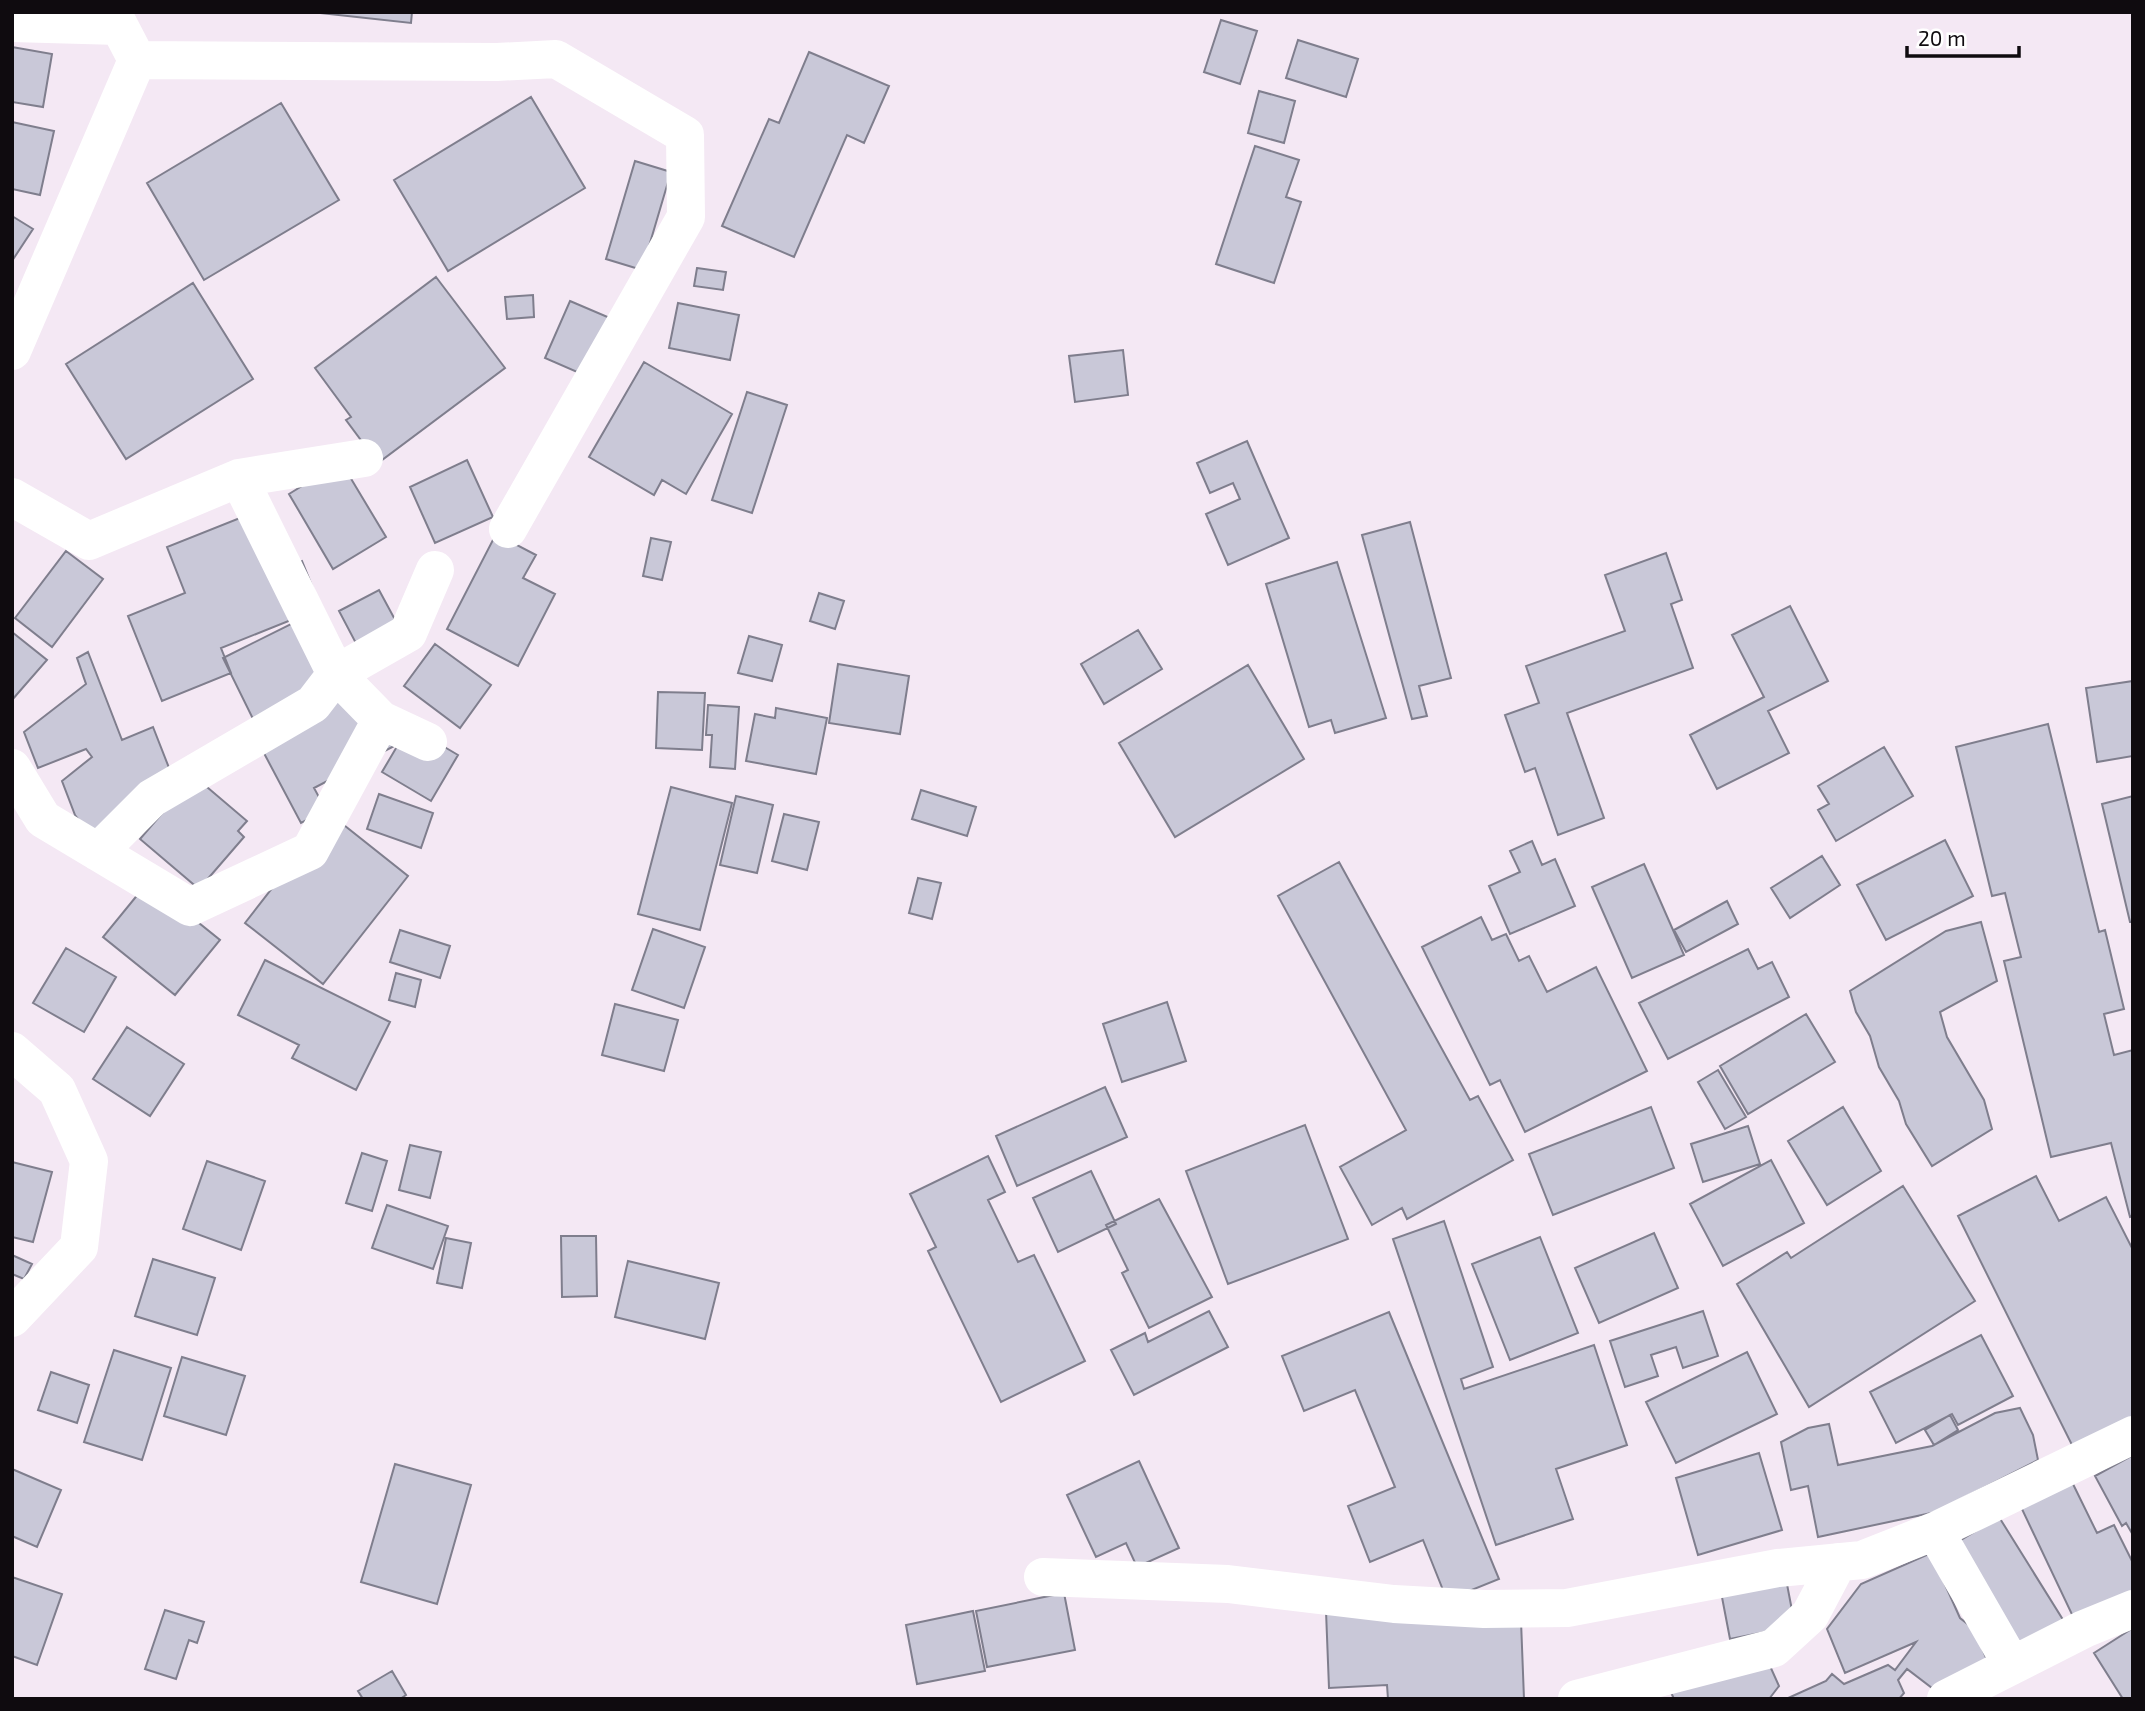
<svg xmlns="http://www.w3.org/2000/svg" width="2145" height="1711" font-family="'Exo 2',sans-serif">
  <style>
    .building { fill: #c9c8d8; stroke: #7f7e8d; stroke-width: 2 }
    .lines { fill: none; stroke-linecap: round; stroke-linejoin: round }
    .minor { stroke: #fff; stroke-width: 38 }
  </style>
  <rect width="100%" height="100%" fill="#f4e8f4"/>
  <path class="building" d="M 311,12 L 412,12 L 411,23 Z
    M 1221,20 L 1257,31 L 1240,84 L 1204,72 Z
    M 1298,40 L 1358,59 L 1346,97 L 1286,78 Z
    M 12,47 L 52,54 L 43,107 L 12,102 Z
    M 809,52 L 889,86 L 864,143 L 847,135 L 794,257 L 722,226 L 769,119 L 779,123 Z
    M 1259,91 L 1295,101 L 1284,143 L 1248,133 Z
    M 531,97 L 585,188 L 448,271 L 394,180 Z
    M 281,103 L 339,200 L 204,280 L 147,183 Z
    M 12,122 L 54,131 L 40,195 L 12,189 Z
    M 1255,146 L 1299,160 L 1286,197 L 1301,202 L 1274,283 L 1216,264 Z
    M 635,161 L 671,172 L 642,270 L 606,259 Z
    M 12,216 L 33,229 L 12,261 Z
    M 697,268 L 726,272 L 723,290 L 694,286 Z
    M 436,277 L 505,368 L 378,463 L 346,420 L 351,417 L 315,368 Z
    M 193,283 L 253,379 L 126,459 L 66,364 Z
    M 533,295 L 534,317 L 507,319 L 505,297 Z
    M 570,301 L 624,324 L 600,382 L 545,358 Z
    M 678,303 L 739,315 L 730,360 L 669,348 Z
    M 1123,350 L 1128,395 L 1075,402 L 1069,356 Z
    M 644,362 L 732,414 L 686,494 L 662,480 L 654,495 L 589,457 Z
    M 747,392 L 787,405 L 752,513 L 712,500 Z
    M 1247,441 L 1289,538 L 1228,565 L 1206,514 L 1240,499 L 1233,483 L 1210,493 L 1197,463 Z
    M 467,460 L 493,517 L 435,543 L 410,487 Z
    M 341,462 L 386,537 L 333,569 L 289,494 Z
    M 260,510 L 284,569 L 302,561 L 321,608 L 221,648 L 231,673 L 162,701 L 128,616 L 185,593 L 167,547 Z
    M 1410,522 L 1451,678 L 1419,686 L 1427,716 L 1412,719 L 1362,535 Z
    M 496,534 L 536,555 L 523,578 L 555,594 L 518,666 L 447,629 Z
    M 651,538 L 671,542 L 662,580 L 643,576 Z
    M 66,551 L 103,579 L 52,647 L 15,618 Z
    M 1666,553 L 1682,600 L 1671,604 L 1693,668 L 1567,713 L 1604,818 L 1558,835 L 1535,768 L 1525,772 L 1505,715 L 1539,703 L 1526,666 L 1625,631 L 1605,575 Z
    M 1337,562 L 1386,718 L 1335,733 L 1331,720 L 1309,727 L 1266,584 Z
    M 379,590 L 399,627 L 359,649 L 339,611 Z
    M 819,593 L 844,601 L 835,629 L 810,621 Z
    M 1790,606 L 1828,681 L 1768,711 L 1789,753 L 1717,789 L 1690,735 L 1764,697 L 1732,635 Z
    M 295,622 L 326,687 L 255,723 L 223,658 Z
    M 1138,630 L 1162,669 L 1104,704 L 1081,664 Z
    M 12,632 L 47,660 L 12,700 Z
    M 749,636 L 782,645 L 772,681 L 738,673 Z
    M 435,644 L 491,685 L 460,728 L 404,686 Z
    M 88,652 L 122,740 L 153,727 L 173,778 L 92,837 L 75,815 L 62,781 L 92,757 L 86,749 L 38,768 L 24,732 L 86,684 L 77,658 Z
    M 838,664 L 909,676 L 900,734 L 829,723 Z
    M 1248,665 L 1304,759 L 1175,837 L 1119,743 Z
    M 2133,681 L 2133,756 L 2097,762 L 2086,688 Z
    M 365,682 L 398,744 L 314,788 L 326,810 L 301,823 L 257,740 Z
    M 658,692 L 705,693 L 702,750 L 656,748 Z
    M 708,705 L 739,707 L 735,769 L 710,767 L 712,735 L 706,735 Z
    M 776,708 L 827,718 L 816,774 L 746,761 L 755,714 L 775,718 Z
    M 2048,724 L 2099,932 L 2105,930 L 2124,1009 L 2104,1014 L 2114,1055 L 2133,1050 L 2133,1216 L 2130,1217 L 2111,1143 L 2051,1157 L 2004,961 L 2021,957 L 2005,893 L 1992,896 L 1956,747 Z
    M 409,726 L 458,755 L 431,801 L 382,772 Z
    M 1884,747 L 1913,796 L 1836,841 L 1818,810 L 1829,804 L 1818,786 Z
    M 194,776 L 247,821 L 238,831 L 244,837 L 199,889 L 140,839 Z
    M 671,787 L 732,803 L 700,930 L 638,914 Z
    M 921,790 L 976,807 L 967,836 L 912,819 Z
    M 379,794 L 433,813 L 421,848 L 367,829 Z
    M 736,796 L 773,805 L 757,873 L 720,865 Z
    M 2133,796 L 2133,922 L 2130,922 L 2102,804 Z
    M 330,814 L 408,876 L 323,984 L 245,923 Z
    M 784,814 L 819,822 L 807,870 L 772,861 Z
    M 1945,840 L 1973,896 L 1886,940 L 1857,885 Z
    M 1532,841 L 1542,865 L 1555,859 L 1575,906 L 1510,934 L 1489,886 L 1520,872 L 1510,851 Z
    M 1822,856 L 1840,885 L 1790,918 L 1771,888 Z
    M 1339,862 L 1470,1100 L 1478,1096 L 1513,1160 L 1407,1219 L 1402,1208 L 1372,1225 L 1340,1167 L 1406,1130 L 1278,896 Z
    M 1644,864 L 1684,955 L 1632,978 L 1592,887 Z
    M 918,878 L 941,883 L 932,919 L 909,913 Z
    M 148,882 L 220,940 L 175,995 L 103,937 Z
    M 1727,901 L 1738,924 L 1686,952 L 1674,930 Z
    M 1481,917 L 1492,940 L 1506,934 L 1519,961 L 1529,956 L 1547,992 L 1596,967 L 1647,1071 L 1525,1132 L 1500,1080 L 1490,1085 L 1422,947 Z
    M 1981,922 L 1997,981 L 1940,1012 L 1947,1037 L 1984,1100 L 1992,1129 L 1932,1166 L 1906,1124 L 1899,1101 L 1879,1067 L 1870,1036 L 1856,1012 L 1850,991 L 1946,931 Z
    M 653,929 L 705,947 L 684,1008 L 632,990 Z
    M 400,930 L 450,946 L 440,978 L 390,962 Z
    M 66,948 L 116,977 L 84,1032 L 33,1003 Z
    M 1748,949 L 1758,969 L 1772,962 L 1789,997 L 1668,1059 L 1639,1003 Z
    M 265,960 L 390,1022 L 356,1090 L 292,1058 L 299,1045 L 238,1015 Z
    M 396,973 L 421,980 L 415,1007 L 389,1000 Z
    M 1167,1002 L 1186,1061 L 1122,1082 L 1103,1024 Z
    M 615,1004 L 678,1020 L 664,1071 L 602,1055 Z
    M 1806,1014 L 1835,1062 L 1748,1114 L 1720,1066 Z
    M 127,1027 L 184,1064 L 150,1116 L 93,1079 Z
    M 1718,1070 L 1746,1117 L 1725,1129 L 1698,1082 Z
    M 1105,1087 L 1127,1137 L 1017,1186 L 996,1136 Z
    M 1651,1107 L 1674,1168 L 1553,1215 L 1529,1154 Z
    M 1843,1107 L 1881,1171 L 1827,1205 L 1788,1141 Z
    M 1305,1125 L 1348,1239 L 1228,1284 L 1186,1171 Z
    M 1748,1126 L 1760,1164 L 1703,1182 L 1691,1144 Z
    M 410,1145 L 441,1152 L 430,1198 L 399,1190 Z
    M 362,1153 L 387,1161 L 372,1211 L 346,1203 Z
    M 988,1156 L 1005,1192 L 988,1200 L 1018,1262 L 1034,1255 L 1085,1361 L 1001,1402 L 928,1251 L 936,1247 L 910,1194 Z
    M 1771,1160 L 1804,1223 L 1723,1266 L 1690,1204 Z
    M 207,1161 L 265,1181 L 241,1250 L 183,1229 Z
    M 12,1162 L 52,1172 L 33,1242 L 12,1237 Z
    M 1091,1171 L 1116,1224 L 1058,1252 L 1033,1198 Z
    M 2036,1176 L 2059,1221 L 2106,1197 L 2133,1250 L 2133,1422 L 2075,1451 L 1958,1216 Z
    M 1903,1186 L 1975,1301 L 1809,1407 L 1737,1284 L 1787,1252 L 1791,1258 Z
    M 1159,1199 L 1212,1297 L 1149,1328 L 1122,1273 L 1128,1270 L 1106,1225 Z
    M 387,1205 L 448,1226 L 433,1269 L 372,1248 Z
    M 1444,1221 L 1493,1367 L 1461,1379 L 1464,1389 L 1594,1345 L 1627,1445 L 1556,1469 L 1573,1519 L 1496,1545 L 1393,1239 Z
    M 1654,1233 L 1678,1288 L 1599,1323 L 1575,1268 Z
    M 561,1236 L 596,1236 L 597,1296 L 562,1297 Z
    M 1540,1237 L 1578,1333 L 1510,1360 L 1472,1264 Z
    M 446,1238 L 471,1243 L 462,1288 L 437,1283 Z
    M 12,1255 L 32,1264 L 24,1279 L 12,1274 Z
    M 153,1259 L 215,1278 L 197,1335 L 135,1316 Z
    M 628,1261 L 719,1283 L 705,1339 L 615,1317 Z
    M 1209,1311 L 1228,1347 L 1134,1395 L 1111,1350 L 1145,1333 L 1148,1342 Z
    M 1703,1311 L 1718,1356 L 1683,1368 L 1676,1347 L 1651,1355 L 1658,1376 L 1625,1387 L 1610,1341 Z
    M 1389,1312 L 1499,1579 L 1447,1600 L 1423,1540 L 1370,1562 L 1348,1506 L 1395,1487 L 1355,1390 L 1304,1411 L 1282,1356 Z
    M 1981,1335 L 2013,1396 L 1958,1425 L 1952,1414 L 1896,1443 L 1870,1392 Z
    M 114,1350 L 171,1368 L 142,1460 L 84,1442 Z
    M 1747,1352 L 1777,1414 L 1676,1463 L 1646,1402 Z
    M 182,1357 L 245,1376 L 226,1435 L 164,1416 Z
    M 51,1372 L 89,1385 L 77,1423 L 38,1410 Z
    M 2020,1408 L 2033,1435 L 2038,1460 L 1936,1512 L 1818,1537 L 1808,1486 L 1791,1490 L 1781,1442 L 1808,1428 L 1829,1424 L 1838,1465 L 1932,1446 L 1995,1413 Z
    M 1950,1415 L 1958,1430 L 1934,1445 L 1925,1430 Z
    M 1759,1453 L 1782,1530 L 1698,1555 L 1676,1478 Z
    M 2133,1455 L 2133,1535 L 2126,1523 L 2122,1526 L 2095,1476 Z
    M 1139,1461 L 1179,1548 L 1137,1567 L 1126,1543 L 1096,1557 L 1067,1495 Z
    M 395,1464 L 471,1485 L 437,1604 L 361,1582 Z
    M 12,1469 L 61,1490 L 37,1547 L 12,1536 Z
    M 2072,1482 L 2097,1533 L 2114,1525 L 2133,1563 L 2133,1599 L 2077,1625 L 2021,1507 Z
    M 1999,1517 L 2070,1631 L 2028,1658 L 1956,1543 Z
    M 1931,1553 L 1960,1618 L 1974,1629 L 1990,1667 L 1936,1691 L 1907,1669 L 1898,1680 L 1904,1693 L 1899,1699 L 1786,1699 L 1826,1681 L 1832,1674 L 1844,1684 L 1888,1665 L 1895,1670 L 1916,1642 L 1845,1673 L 1827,1629 L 1861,1584 Z
    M 12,1577 L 62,1594 L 37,1665 L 12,1656 Z
    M 1786,1579 L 1795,1626 L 1730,1639 L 1721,1592 Z
    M 1064,1593 L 1075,1650 L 987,1667 L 976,1611 Z
    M 165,1610 L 204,1622 L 197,1643 L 189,1640 L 176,1679 L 145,1669 Z
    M 973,1611 L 985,1671 L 917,1684 L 906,1625 Z
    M 1326,1611 L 1521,1621 L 1524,1699 L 1388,1699 L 1387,1685 L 1329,1688 Z
    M 2133,1628 L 2133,1699 L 2123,1699 L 2094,1653 Z
    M 1761,1646 L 1779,1686 L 1769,1699 L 1674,1699 L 1668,1686 Z
    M 392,1671 L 406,1695 L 400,1699 L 363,1699 L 358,1691 Z"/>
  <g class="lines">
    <path class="minor" d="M 12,23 L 119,26
      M 137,60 L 497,62 L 556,59 L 685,135 L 686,217 L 508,529
      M 12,351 L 137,60 L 112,12
      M 239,478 L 336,674 L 381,720 L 428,742
      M 12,497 L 89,541 L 239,478 L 364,458
      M 12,768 L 43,819 L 190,907 L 310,851 L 381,720
      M 98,852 L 152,798 L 313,704 L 336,674 L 408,633 L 435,570
      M 12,1051 L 57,1090 L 89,1161 L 79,1247 L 12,1318
      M 1935,1531 L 2012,1665
      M 1043,1577 L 1228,1584 L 1394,1604 L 1484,1609 L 1567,1608 L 1778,1568 L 1862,1560 L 1935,1531 L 2133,1435
      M 1577,1699 L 1774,1648 L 1810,1615 L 1838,1562
      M 1946,1699 L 2084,1629 L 2133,1609"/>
  </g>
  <rect width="2145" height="1711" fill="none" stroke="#0f0b0f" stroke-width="28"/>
  <path d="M1907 46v10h112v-10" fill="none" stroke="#0f0b0f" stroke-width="3.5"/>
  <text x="1918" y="46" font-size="21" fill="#0f0b0f" stroke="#ffffff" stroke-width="5" paint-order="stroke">20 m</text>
</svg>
